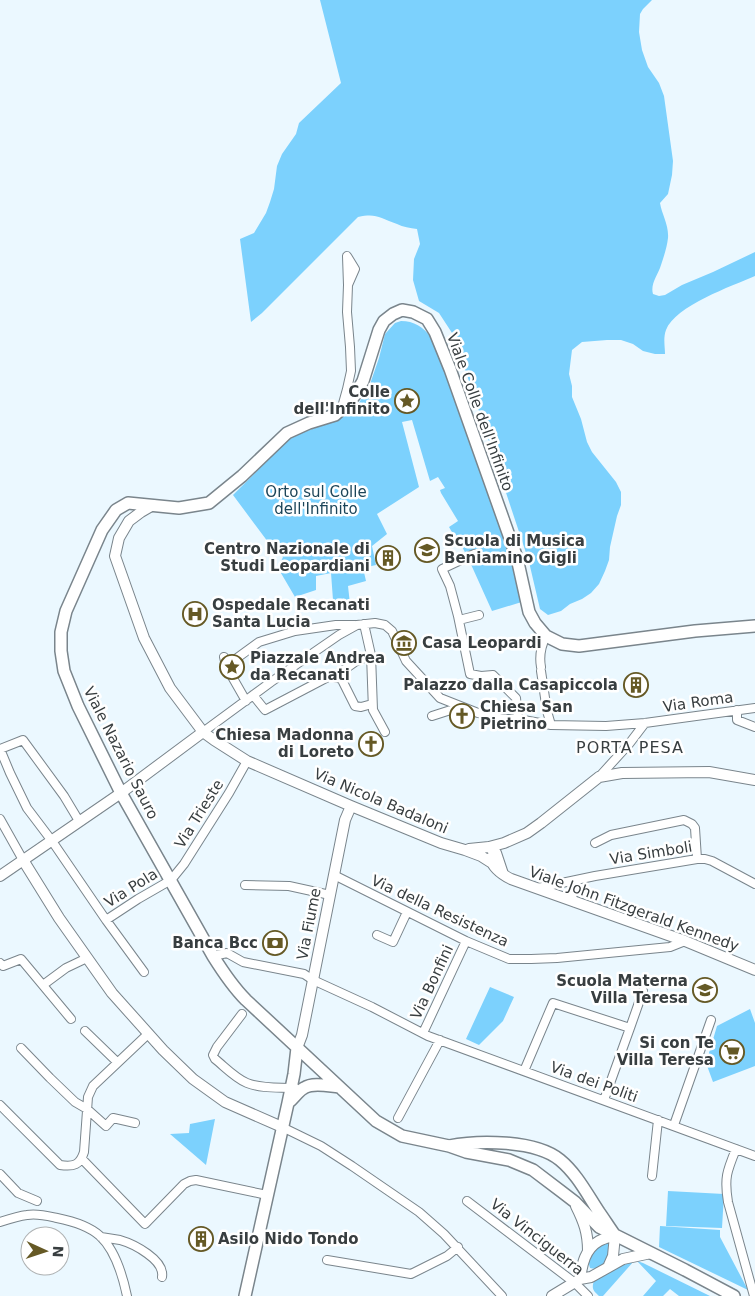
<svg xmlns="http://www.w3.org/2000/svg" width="755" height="1296" font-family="'DejaVu Sans',sans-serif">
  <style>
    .green { fill: #7cd1fd }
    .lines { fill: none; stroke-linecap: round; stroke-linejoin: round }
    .minor-casing { stroke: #7a858c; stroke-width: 10 }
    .tertiary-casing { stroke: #7a858c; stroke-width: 12 }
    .secondary-casing { stroke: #7a858c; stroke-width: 14 }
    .minor { stroke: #fff; stroke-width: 8 }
    .tertiary { stroke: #fff; stroke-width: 10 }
    .secondary { stroke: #fff; stroke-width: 11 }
    .labels { text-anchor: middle; stroke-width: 5; stroke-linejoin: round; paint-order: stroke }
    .poi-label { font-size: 15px; font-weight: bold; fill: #383e40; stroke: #fff; text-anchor: end }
    .street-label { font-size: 15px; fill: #383e40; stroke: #fff }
    .park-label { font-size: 15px; fill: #1c4559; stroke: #fff }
    .neighbourhood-label { font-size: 16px; letter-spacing: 1px; fill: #383e40; stroke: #fff }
  </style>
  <rect width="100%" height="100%" fill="#ebf8ff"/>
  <path class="green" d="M 320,0 L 652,0 L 643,9 L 640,14 L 639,32 L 642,50 L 648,67 L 659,83 L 664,96 L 673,161 L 672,175 L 668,194 L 660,203 C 662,215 669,225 668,238 C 667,247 664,256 661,265 C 658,275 650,284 653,294 L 659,296 L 665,295 L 682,285 L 713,272 L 755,252 L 755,276 C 732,286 675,306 666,330 C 663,338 665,347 665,354 L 655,354 L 643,351 L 633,344 L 621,340 L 607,340 L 582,342 L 572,350 L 569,374 L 572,386 L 572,397 L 581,419 L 587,442 L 592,452 L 616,482 L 621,492 L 621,505 L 617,516 L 610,547 L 609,560 L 605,571 L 599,584 L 591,593 L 582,599 L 570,604 L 561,611 L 548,615 L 540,609 L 529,562 L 454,336 L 439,313 L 419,301 L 413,280 L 414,259 L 420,244 L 417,229 C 410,228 403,227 397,224 C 379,218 377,213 358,217 L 262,313 L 251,322 L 240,239 L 254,233 L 266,213 L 270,202 L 274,189 L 277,166 L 282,154 L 296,134 L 299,123 L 341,83 Z
    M 401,321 C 414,321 423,327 431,337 L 474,443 L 525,601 L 492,611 L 469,560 L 455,533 L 453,534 L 449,527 L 458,521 L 441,493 L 440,490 L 445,488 L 438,477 L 430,481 L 412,420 L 402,422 L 419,487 L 377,514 L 387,534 L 372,546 L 376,565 L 363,568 L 366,581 L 348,586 L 350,604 L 333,600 L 331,573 L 316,576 L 316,590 L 295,597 L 278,568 L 283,557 L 268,542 L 233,495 L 291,437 L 339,419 L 355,409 L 369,387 L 379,358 L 385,334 L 395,323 Z
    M 490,987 L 514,997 L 503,1021 L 479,1045 L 466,1039 Z
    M 750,1009 L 755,1023 L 755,1066 L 713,1082 L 706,1063 L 717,1026 Z
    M 215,1119 L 206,1165 L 170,1134 L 189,1133 L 190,1124 Z
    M 668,1191 L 724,1194 L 722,1228 L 666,1226 Z
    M 660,1226 L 720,1230 L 720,1237 L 748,1290 L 659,1247 Z
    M 607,1243 L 610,1243 C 609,1255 607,1272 590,1268 C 585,1255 597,1247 607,1243 Z
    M 634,1261 L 603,1296 L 599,1296 C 594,1291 591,1289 594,1281 L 621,1266 Z
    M 637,1261 L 643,1263 L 710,1296 L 679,1296 L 670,1289 L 663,1296 L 643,1296 L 656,1281 Z"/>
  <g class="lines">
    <defs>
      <path id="minor" d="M 342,407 L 347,389 L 351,371 L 350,347 L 347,312 L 348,285 L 355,269 L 347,256 L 348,285
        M 474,554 L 442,569 L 450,586 L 458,616 L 470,674 L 481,676 L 493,675 L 516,698 L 518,719
        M 459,620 L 479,615
        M 364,624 L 371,655 L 373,710 L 385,732
        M 224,657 L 226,666 L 246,701
        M 226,666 L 259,642 L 295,631 L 336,625 L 355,625
        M 541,667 C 539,656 541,646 546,636
        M 541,671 L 547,711 L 551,725
        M 334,677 L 339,678 L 342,680 L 355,706 L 361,707 L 372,704
        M 253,695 L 265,710 L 328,677 L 334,677 L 355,662 L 371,655
        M 737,710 L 737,720 L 755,727
        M 432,716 L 460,707
        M 203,732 L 271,682 L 339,635 L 357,625 L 375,623 L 385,625 L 392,631 L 406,661 L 440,698 L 478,713 L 503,719 L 518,719 L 551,725 L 606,726 L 645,723 L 755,708
        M 0,749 L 10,773 L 27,808 L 52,841 L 106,920 L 144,972
        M 0,749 L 23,740 L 64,796 L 79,821
        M 599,777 L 629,744 L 645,723
        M 0,819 L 23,860
        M 595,843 L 611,835 L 684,820 L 692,824 L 695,828 L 697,859
        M 334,875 L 466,941 L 509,959 L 531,959 L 557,958 L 670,947 L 685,941
        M 245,885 L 289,886 L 330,895
        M 538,888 L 595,876 L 697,859 L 705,859 L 712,861 L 755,884
        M 574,902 C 570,894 573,887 577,880
        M 106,920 L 138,899 L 171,880 L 184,864 L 229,793 L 247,761
        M 377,935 L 393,942 L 407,912
        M 213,956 L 227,953 L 243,962 L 304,974 L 313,980 L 372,1007 L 428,1036 L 755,1156
        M 0,963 L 3,966 L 21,959 L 71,1019
        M 43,985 L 66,968 L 87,958
        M 242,1014 L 217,1047 L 213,1055 L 215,1059 C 225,1067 235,1078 247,1083 C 262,1089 279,1087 295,1088
        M 630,1028 L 643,991
        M 85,1031 L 117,1062
        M 423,1033 L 466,941
        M 21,1048 L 50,1078 L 75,1102 L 87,1109 L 106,1126 L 113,1118 L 135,1123
        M 524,1071 L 553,1003 L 630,1028 L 604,1100
        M 0,1105 L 60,1165 C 74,1167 80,1165 84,1152 L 88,1097 L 93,1086 L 148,1034
        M 398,1118 L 440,1040
        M 674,1125 L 711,1020
        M 282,1127 L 321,1146 L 352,1166 L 419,1212 L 444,1234 L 502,1296
        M 736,1149 C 727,1171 724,1178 728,1202 L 754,1296
        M 82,1159 L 145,1224 L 184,1184 L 190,1181 L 196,1180 L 267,1195
        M 0,1174 L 18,1193 L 37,1201
        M 652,1176 L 658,1120
        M 467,1201 L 575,1283 L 588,1296
        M 0,1222 C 9,1219 18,1216 27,1215 C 37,1213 48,1216 57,1218 C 72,1221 89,1226 100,1236 C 115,1250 123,1277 127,1296
        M 101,1237 C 107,1238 114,1239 120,1240 C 134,1244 165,1260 162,1277
        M 327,1260 L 411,1274 L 447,1256 L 458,1247"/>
      <path id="tertiary" d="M 153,505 L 141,512 L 129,521 L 119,538 L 115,556 L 144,638 L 170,688 L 203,732 L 214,740 L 247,761 L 351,806 L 441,843 L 465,850 L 481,856 L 492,863
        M 489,847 L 496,853 L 503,874
        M 469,849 L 489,847 L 504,843 L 527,833 L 541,823 L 599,777 L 622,773 L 709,772 L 755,780
        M 490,858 C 493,868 501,874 511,879 L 685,941 L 755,970
        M 23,860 L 59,918 L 112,993 L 163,1050 L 193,1079 L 225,1102 L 282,1127
        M 0,876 L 121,793 L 203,732
        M 297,1048 L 302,1035 L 345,820 L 351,806
        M 576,1206 C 584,1222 588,1233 588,1251
        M 580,1279 C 582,1264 585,1249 599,1241 C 604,1238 610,1237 615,1235 L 613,1256 L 609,1265
        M 552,1296 L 580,1279 L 591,1277 L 623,1259 L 651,1253"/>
      <path id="secondary" d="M 289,1102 C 294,1098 298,1091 304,1088 C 313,1082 328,1086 339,1087
        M 449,1146 C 479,1140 536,1140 560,1160 C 577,1174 587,1194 599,1212 C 604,1219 609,1227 614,1234
        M 245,1296 L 288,1103 L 294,1074 L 297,1048
        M 734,1296 L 685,1270 L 599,1227 L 575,1202 L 562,1192 L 533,1170 L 509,1160 L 466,1152 L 449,1146 L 402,1136 L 376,1121 L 246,1000 C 233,987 223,972 213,956 L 121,793 L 78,706 L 64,671 L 61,651 L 61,632 L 66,611 L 102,530 L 116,510 L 128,503 L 179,508 L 209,503 L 242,476 L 287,433 L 309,423 L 335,415 L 347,404 L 355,395 L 363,381 L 379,330 L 384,321 L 393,314 L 402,310 L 413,312 L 427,319 L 435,332 L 450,369 L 517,558 L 529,612 L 535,623 L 546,636 L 562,644 L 579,646 L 695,631 L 755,626"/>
    </defs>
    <use href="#minor" class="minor-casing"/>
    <use href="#tertiary" class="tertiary-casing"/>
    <use href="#secondary" class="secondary-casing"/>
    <use href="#minor" class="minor"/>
    <use href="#tertiary" class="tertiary"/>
    <use href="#secondary" class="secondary"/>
  </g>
  <defs>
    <symbol id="sight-ring" viewBox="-11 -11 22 22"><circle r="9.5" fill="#fff" stroke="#655925" stroke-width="1.5"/><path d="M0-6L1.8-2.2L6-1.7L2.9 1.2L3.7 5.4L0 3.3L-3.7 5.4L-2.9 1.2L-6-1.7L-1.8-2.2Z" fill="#655925"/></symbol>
    <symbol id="school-ring" viewBox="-11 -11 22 22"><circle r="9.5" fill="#fff" stroke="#655925" stroke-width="1.5"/><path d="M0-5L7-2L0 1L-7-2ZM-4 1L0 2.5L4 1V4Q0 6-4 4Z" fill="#655925"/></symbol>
    <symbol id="building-ring" viewBox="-11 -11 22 22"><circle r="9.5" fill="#fff" stroke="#655925" stroke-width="1.5"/><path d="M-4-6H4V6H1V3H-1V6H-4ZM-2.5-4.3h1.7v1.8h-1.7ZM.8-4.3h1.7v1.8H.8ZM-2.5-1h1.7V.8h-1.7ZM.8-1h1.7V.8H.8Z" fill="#655925"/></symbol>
    <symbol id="hospital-ring" viewBox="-11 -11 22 22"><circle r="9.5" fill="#fff" stroke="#655925" stroke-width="1.5"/><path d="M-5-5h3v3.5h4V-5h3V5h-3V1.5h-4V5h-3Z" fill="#655925"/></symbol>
    <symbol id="museum-ring" viewBox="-11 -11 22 22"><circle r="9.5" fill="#fff" stroke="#655925" stroke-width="1.5"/><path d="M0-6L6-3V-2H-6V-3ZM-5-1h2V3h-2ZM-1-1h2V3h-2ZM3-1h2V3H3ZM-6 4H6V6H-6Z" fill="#655925"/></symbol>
    <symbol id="church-ring" viewBox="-11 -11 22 22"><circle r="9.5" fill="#fff" stroke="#655925" stroke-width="1.5"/><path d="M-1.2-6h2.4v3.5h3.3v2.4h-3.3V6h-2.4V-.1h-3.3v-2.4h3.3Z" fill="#655925"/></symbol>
    <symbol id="bank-ring" viewBox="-11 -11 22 22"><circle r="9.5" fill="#fff" stroke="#655925" stroke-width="1.5"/><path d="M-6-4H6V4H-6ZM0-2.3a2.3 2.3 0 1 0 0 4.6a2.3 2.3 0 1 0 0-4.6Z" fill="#655925"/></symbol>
    <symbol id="supermarket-ring" viewBox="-11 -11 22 22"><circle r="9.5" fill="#fff" stroke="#655925" stroke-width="1.5"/><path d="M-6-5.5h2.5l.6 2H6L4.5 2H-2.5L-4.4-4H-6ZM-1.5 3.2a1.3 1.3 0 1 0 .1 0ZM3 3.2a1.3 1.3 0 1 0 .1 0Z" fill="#655925"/></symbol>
  </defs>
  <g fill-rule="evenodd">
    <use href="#sight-ring" x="393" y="387" width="28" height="28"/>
    <use href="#school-ring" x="413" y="536" width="28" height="28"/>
    <use href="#building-ring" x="374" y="544" width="28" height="28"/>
    <use href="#hospital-ring" x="181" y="600" width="28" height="28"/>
    <use href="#museum-ring" x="390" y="629" width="28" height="28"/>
    <use href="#sight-ring" x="218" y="653" width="28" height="28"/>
    <use href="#building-ring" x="622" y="671" width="28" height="28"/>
    <use href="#church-ring" x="448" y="702" width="28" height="28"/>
    <use href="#church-ring" x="357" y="730" width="28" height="28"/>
    <use href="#bank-ring" x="261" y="929" width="28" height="28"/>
    <use href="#school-ring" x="691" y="976" width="28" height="28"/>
    <use href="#supermarket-ring" x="718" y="1038" width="28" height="28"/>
    <use href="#building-ring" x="187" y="1225" width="28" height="28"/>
  </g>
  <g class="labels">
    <g class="poi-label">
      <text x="390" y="397">Colle<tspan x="390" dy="17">dell'Infinito</tspan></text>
      <text x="444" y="546" text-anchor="start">Scuola di Musica<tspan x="444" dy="17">Beniamino Gigli</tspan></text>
      <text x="370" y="554">Centro Nazionale di<tspan x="370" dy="17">Studi Leopardiani</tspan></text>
      <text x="212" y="610" text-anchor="start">Ospedale Recanati<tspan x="212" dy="17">Santa Lucia</tspan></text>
      <text x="422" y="648" text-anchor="start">Casa Leopardi</text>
      <text x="250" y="663" text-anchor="start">Piazzale Andrea<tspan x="250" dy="17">da Recanati</tspan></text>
      <text x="618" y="690">Palazzo dalla Casapiccola</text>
      <text x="480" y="712" text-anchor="start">Chiesa San<tspan x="480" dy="17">Pietrino</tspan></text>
      <text x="354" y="740">Chiesa Madonna<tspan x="354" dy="17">di Loreto</tspan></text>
      <text x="258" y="948">Banca Bcc</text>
      <text x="688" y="986">Scuola Materna<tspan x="688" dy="17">Villa Teresa</tspan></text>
      <text x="714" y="1048">Si con Te<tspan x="714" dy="17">Villa Teresa</tspan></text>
      <text x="218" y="1244" text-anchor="start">Asilo Nido Tondo</text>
    </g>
    <g class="street-label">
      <text transform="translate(480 412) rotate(70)" y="5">Viale Colle dell'Infinito</text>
      <text transform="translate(698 702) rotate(-8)" y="5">Via Roma</text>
      <text transform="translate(121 753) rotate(63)" y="5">Viale Nazario Sauro</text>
      <text transform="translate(381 801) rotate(23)" y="5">Via Nicola Badaloni</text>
      <text transform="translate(199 814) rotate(-58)" y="5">Via Trieste</text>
      <text transform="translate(651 853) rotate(-9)" y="5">Via Simboli</text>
      <text transform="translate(131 888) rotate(-32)" y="5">Via Pola</text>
      <text transform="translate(634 909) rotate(20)" y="5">Viale John Fitzgerald Kennedy</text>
      <text transform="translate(440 911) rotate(25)" y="5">Via della Resistenza</text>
      <text transform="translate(309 924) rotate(-79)" y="5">Via Fiume</text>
      <text transform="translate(432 982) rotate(-65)" y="5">Via Bonfini</text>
      <text transform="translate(594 1082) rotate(20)" y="5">Via dei Politi</text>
      <text transform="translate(537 1237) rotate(38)" y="5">Via Vinciguerra</text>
    </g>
    <g class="park-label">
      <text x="316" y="497">Orto sul Colle<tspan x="316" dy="17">dell'Infinito</tspan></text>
    </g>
    <g class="neighbourhood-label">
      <text x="630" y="753">PORTA PESA</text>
    </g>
  </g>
  <g transform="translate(45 1251) rotate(93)"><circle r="24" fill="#ffffff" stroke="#afb2b3"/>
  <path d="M0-4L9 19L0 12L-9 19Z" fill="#655925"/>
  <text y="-8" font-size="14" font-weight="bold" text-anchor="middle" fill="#383e40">N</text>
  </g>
</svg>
